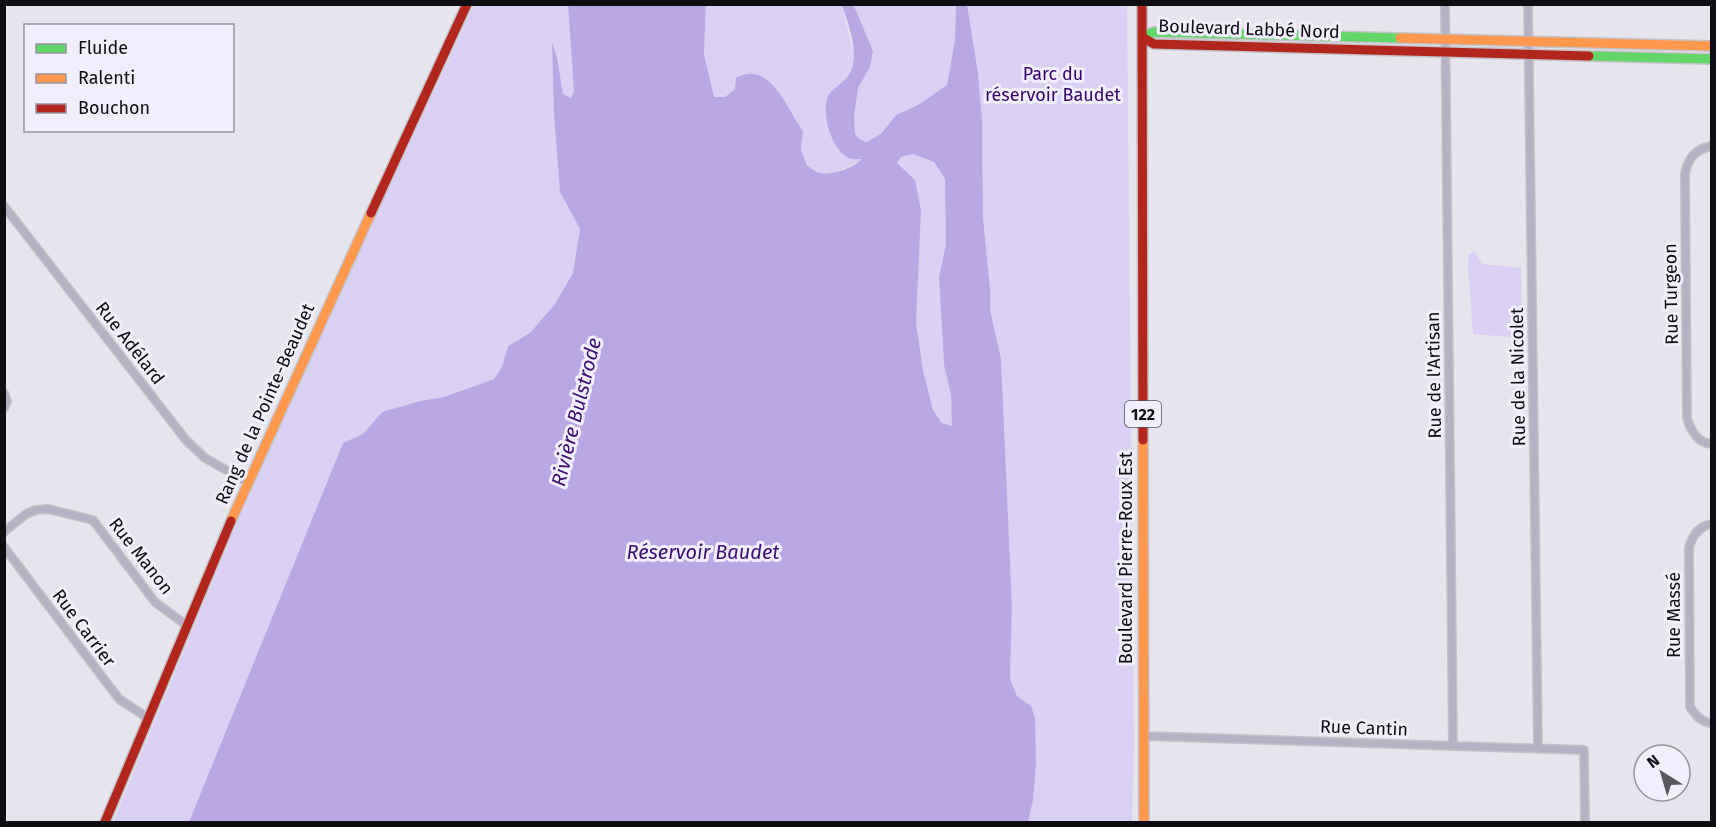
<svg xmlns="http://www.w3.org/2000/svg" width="1716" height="827" font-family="'Fira Sans',sans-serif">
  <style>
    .green { fill: #d9d0f3 }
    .water { fill: #baa8e5; fill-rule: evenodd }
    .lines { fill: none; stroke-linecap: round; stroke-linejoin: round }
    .street-casing { stroke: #c4c2c8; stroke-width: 10 }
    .fast-casing { stroke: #c4c2c8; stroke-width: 12 }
    .slow-casing { stroke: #c4c2c8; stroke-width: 12 }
    .jam-casing { stroke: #c4c2c8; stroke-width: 12 }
    .street { stroke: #b6b1c3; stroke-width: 7 }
    .fast { stroke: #63d668; stroke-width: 9 }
    .slow { stroke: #ff974d; stroke-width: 9 }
    .jam { stroke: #b3261e; stroke-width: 9 }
    .labels { text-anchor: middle; stroke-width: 6; stroke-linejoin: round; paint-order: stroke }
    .shield { fill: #f1eefd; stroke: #525058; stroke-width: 1.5 }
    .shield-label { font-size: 16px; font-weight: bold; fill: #0e0d12 }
    .street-label { font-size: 18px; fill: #0e0d12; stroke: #f1eefd }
    .park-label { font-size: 18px; fill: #37046c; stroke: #f1eefd }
    .water-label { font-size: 20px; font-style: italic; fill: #3c0e72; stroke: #f1eefd }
  </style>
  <rect width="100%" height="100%" fill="#e6e4ec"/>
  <path class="green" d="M 474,5 L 568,5 L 574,92 L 571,98 L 563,94 L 552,45 L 554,114 L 560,192 L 580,229 L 573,273 L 555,304 L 530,333 L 508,346 L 502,367 L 494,379 L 444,397 L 419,401 L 382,412 L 363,434 L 343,443 L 189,822 L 113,822 L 240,516 L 321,334 Z
    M 706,5 L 842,5 L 854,55 L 852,71 L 830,93 L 862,158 L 861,161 L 833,173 L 822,174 L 807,166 L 801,150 L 803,131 C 790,114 783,95 767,80 L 735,89 L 725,97 L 714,98 L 704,54 Z
    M 851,5 L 956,5 L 955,40 L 947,85 L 918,105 L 897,115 L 881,134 L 866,142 L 859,139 L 855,134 L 854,117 L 858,88 L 870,67 L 873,51 L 855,8 Z
    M 967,5 L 1127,5 L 1134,744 L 1132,822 L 1028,822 L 1033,800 L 1031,706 L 1017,696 L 1010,679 L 1012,605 L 1001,359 L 990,310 L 990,288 L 983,218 L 983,155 Z
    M 913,154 L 934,162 L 945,179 L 946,244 L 939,277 L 944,365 L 951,395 L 953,426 L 942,423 L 933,410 L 923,370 L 916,323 L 921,210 L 897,163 L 900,157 Z
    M 1475,252 L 1482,264 L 1521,268 L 1522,338 L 1473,334 L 1468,267 L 1469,254 Z"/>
  <path class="water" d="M 568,5 L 706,5 L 704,54 L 714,97 L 725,97 L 735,89 L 736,78 C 771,59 787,110 803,131 L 801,150 L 807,166 C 811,168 816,172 820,173 C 831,176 855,167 862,159 C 858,159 853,160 849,158 C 831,150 821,113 828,96 C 834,86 849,80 852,68 C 858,48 848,24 842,5 L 851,5 L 855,8 L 873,51 L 870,67 L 858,88 L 854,117 L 855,134 L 859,139 L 866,142 L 881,134 L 896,115 L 918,105 L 947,85 L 955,40 L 956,5 L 967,5 L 978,73 L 982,121 L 983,218 L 990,288 L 990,310 L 1001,359 L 1012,606 L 1010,679 L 1017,696 L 1031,706 L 1035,718 L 1036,763 L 1033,800 L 1028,822 L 189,822 L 343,443 L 363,434 L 382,412 L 420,401 L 444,397 L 494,379 L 502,367 L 508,346 L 530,333 L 555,304 L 573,273 L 580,229 L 560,192 L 554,114 L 552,42 L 557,58 L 563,94 L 571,98 L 574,92 ZM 913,154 L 934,162 L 945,179 L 946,244 L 939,277 L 944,365 L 951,395 L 952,426 L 942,423 L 933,410 L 923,370 L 916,323 L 921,210 L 915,180 L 897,163 L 901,157 Z"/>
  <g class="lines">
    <defs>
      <path id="street" d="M 1445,4 L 1453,746
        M 1528,4 L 1538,749
        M 1712,146 C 1695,149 1687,159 1685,175 L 1687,418 C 1691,431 1697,443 1712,444
        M 4,206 L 186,440 L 205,458 L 247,482
        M 4,393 L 7,401 L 4,408
        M 1712,524 C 1699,526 1692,536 1689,548 L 1690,707 C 1696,716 1701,722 1712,723
        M 4,532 L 26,514 L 36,510 L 48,509 L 93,520 L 155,602 L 186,625
        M 4,547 L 119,699 L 148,718
        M 1144,736 L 1584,750 L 1585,822"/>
      <path id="fast" d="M 1142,37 L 1154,32 L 1400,38
        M 1589,56 L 1712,59"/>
      <path id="slow" d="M 1400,38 L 1712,46
        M 1143,440 L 1144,822
        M 231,521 L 371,213"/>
      <path id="jam" d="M 1142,4 L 1143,440
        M 1142,37 L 1154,44 L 1589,56
        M 371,213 L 467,4
        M 105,822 L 231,521"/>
    </defs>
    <use href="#street" class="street-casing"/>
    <use href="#fast" class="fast-casing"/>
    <use href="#slow" class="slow-casing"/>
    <use href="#jam" class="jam-casing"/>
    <use href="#street" class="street"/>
    <use href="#fast" class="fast"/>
    <use href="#slow" class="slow"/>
    <use href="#jam" class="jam"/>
  </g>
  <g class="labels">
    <rect class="shield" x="1125" y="401" width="36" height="26" rx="4.5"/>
    <g class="shield-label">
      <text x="1143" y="420">122</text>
    </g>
    <g class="street-label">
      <text transform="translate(1249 29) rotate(2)" y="6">Boulevard Labbé Nord</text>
      <text transform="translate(1671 294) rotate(-91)" y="6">Rue Turgeon</text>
      <text transform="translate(130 343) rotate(52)" y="6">Rue Adélard</text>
      <text transform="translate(1434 375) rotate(-91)" y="6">Rue de l'Artisan</text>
      <text transform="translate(1518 377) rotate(-91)" y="6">Rue de la Nicolet</text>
      <text transform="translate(265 404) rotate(-66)" y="6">Rang de la Pointe-Beaudet</text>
      <text transform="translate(141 556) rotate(52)" y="6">Rue Manon</text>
      <text transform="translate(1126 558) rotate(-90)" y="6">Boulevard Pierre-Roux Est</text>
      <text transform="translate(1674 615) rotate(-90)" y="6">Rue Massé</text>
      <text transform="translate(84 628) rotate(53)" y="6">Rue Carrier</text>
      <text transform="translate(1364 728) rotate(2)" y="6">Rue Cantin</text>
    </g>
    <g class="park-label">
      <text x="1053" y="80">Parc du<tspan x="1053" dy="21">réservoir Baudet</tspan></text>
    </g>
    <g class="water-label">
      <text transform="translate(576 412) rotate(-76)" y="7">Rivière Bulstrode</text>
      <text x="703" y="559">Réservoir Baudet</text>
    </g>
  </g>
  <rect width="1716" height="827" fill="none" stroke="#0e0d12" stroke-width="12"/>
  <rect x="24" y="24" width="210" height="108" fill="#f1eefd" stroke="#96949f" stroke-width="1.5"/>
  <rect x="36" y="44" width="30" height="9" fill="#63d668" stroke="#96949f" stroke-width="1.5"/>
  <text x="78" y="54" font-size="18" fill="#0e0d12">Fluide</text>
  <rect x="36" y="74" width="30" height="9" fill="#ff974d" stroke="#96949f" stroke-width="1.5"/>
  <text x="78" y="84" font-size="18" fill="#0e0d12">Ralenti</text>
  <rect x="36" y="104" width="30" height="9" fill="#b3261e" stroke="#96949f" stroke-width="1.5"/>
  <text x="78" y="114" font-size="18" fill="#0e0d12">Bouchon</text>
  <g transform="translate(1662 773) rotate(323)"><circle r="28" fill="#f1eefd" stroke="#96949f" stroke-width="1.5"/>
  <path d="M0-4.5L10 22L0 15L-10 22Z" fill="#5a585e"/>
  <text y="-9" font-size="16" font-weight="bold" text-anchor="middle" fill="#0e0d12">N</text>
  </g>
</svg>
